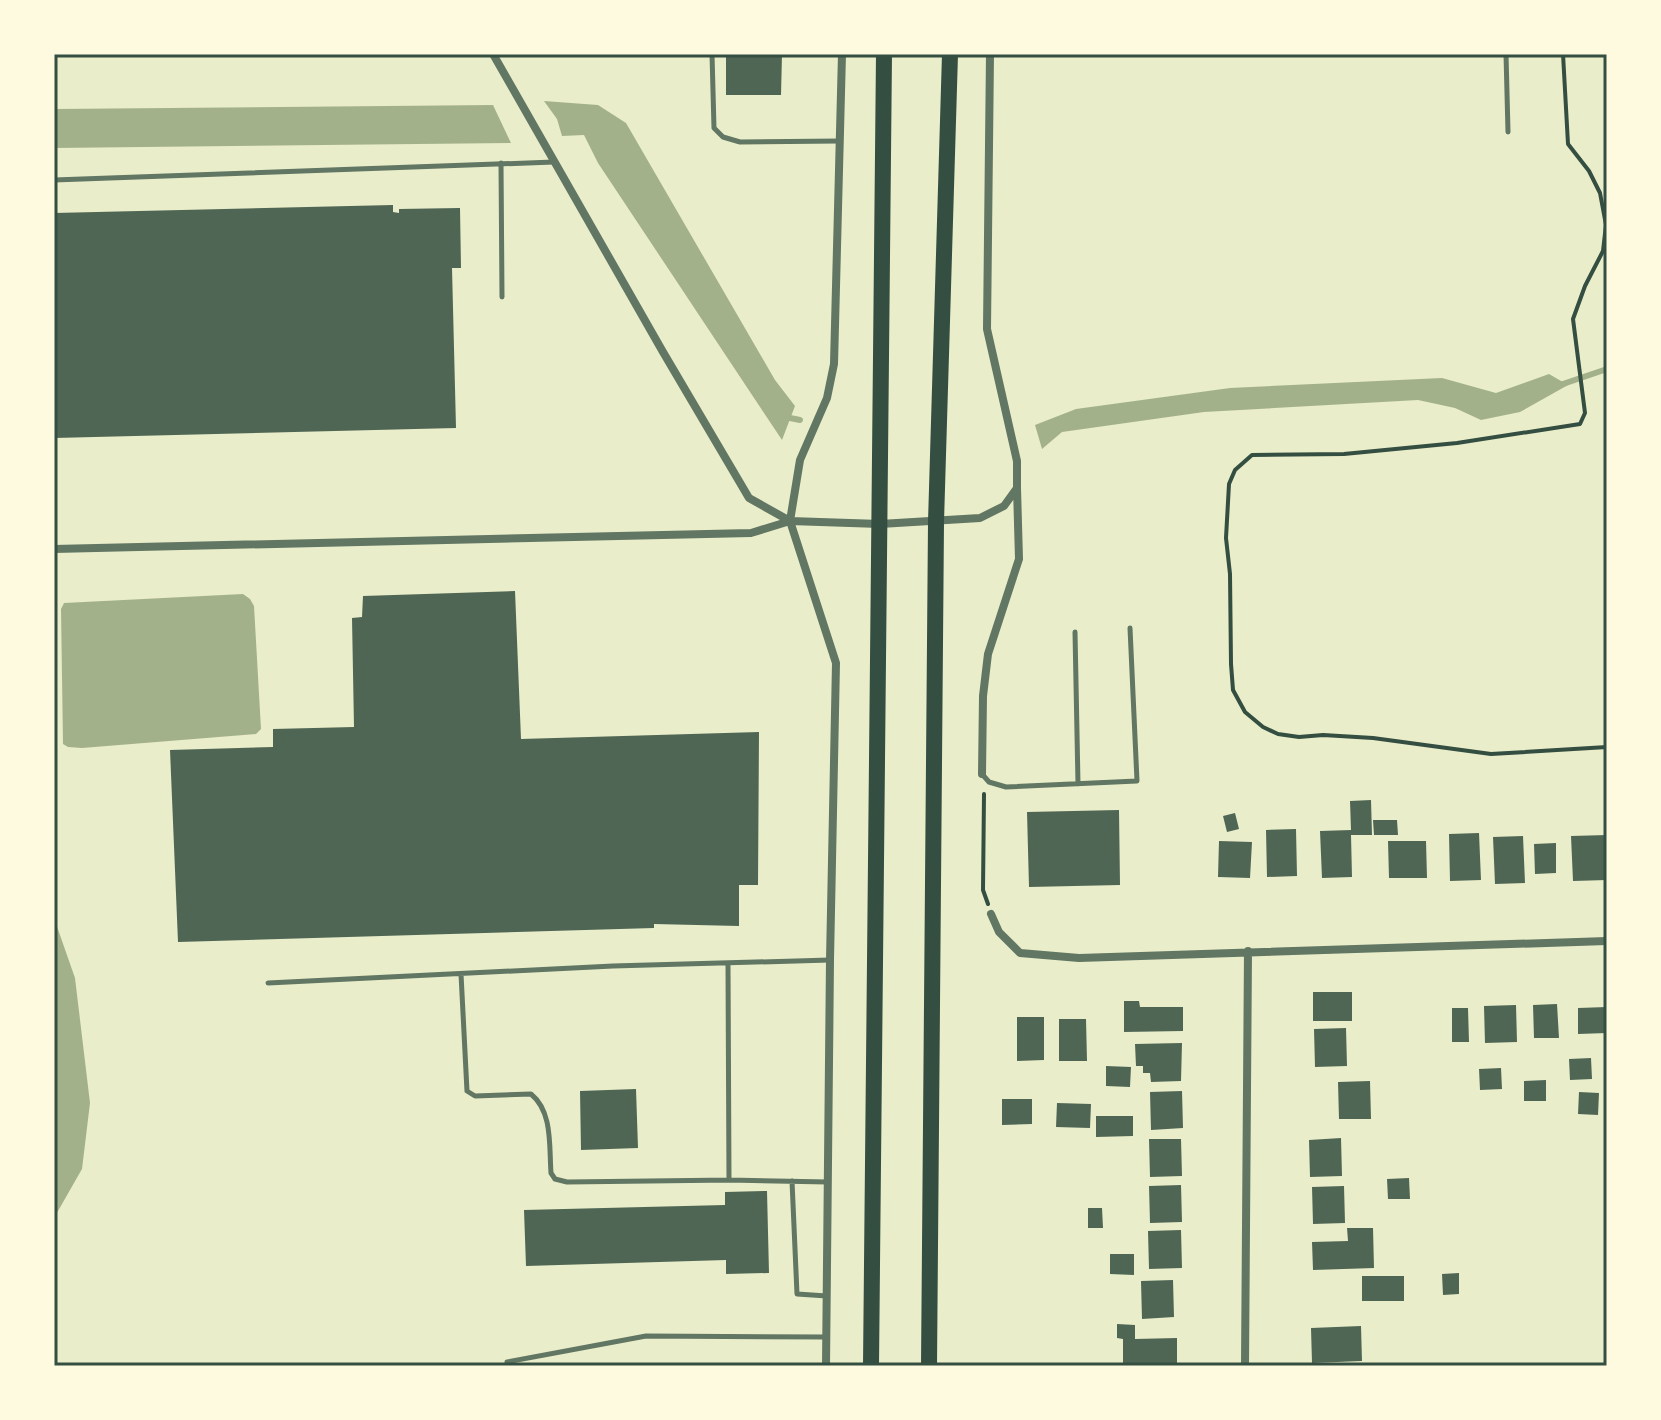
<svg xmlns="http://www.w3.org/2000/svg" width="1661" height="1420" font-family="'Fira Sans',sans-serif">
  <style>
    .water { fill: #a3b18a }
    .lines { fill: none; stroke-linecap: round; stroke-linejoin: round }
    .stream { stroke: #a3b18a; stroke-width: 6 }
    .building { fill: #4f6655 }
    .path { stroke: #344e41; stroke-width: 4 }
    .service { stroke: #617663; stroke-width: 5 }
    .minor { stroke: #617663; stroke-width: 8 }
    .trunk { stroke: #344e41; stroke-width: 16 }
    .neatline { fill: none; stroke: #344e41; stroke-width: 3 }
  </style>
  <rect width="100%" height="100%" fill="#e9edc9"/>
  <path class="water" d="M 544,101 L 598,105 L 626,123 L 775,380 L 795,406 L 782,440 L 598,163 L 584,135 L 562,136 L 557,119 Z
    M 493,105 L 511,143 L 54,148 L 54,109 Z
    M 1549,374 L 1568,385 L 1520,412 L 1481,420 L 1455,408 L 1418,400 L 1204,412 L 1062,432 L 1042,449 L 1035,425 L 1076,409 L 1230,388 L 1442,378 L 1496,393 Z
    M 243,594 L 250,599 L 254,606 L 261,729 L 256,734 L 82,748 L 68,747 L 63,744 L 61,609 L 64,603 Z
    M 54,918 L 75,978 L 90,1103 L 82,1169 L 54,1218 Z"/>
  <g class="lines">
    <path class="stream" d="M 1557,386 L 1607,369
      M 785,417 L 800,420"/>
  </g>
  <path class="building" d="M 726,54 L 782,54 L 781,95 L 726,95 Z
    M 393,205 L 393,212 L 399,213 L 399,209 L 460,208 L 461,268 L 452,268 L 456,428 L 54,438 L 54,213 Z
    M 515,591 L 521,739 L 759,732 L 758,885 L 739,885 L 739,926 L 654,924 L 654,928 L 178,942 L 170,750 L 273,747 L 273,729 L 354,727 L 352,618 L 362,617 L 363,596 Z
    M 1371,800 L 1372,835 L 1351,835 L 1352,877 L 1322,878 L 1320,831 L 1351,830 L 1350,801 Z
    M 1119,810 L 1120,885 L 1029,887 L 1027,812 Z
    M 1235,813 L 1239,829 L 1227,832 L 1223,816 Z
    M 1373,820 L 1397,820 L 1398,835 L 1374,835 Z
    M 1296,829 L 1297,876 L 1267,877 L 1266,830 Z
    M 1479,833 L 1481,880 L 1450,881 L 1449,834 Z
    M 1607,835 L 1607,880 L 1573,881 L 1571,836 Z
    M 1523,836 L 1525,883 L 1495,884 L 1493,837 Z
    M 1219,841 L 1252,842 L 1250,878 L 1218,877 Z
    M 1388,841 L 1426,841 L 1427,878 L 1389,878 Z
    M 1556,843 L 1556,873 L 1535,874 L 1534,844 Z
    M 1313,992 L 1352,992 L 1352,1021 L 1313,1021 Z
    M 1124,1001 L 1139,1001 L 1140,1007 L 1183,1007 L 1183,1031 L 1124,1032 Z
    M 1557,1004 L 1559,1038 L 1534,1038 L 1533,1005 Z
    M 1516,1005 L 1517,1042 L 1485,1043 L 1484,1006 Z
    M 1607,1007 L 1607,1033 L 1578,1034 L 1578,1008 Z
    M 1452,1008 L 1468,1008 L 1469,1042 L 1452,1042 Z
    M 1017,1017 L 1044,1017 L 1044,1060 L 1017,1061 Z
    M 1059,1019 L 1086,1019 L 1087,1061 L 1059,1061 Z
    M 1346,1028 L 1347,1066 L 1315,1067 L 1314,1029 Z
    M 1182,1043 L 1181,1081 L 1151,1082 L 1150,1073 L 1143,1073 L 1143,1066 L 1136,1066 L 1135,1044 Z
    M 1591,1058 L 1592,1079 L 1570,1080 L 1569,1059 Z
    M 1106,1066 L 1131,1067 L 1130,1087 L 1106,1086 Z
    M 1501,1068 L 1502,1089 L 1480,1090 L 1479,1069 Z
    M 1546,1080 L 1546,1101 L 1524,1101 L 1524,1081 Z
    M 1370,1081 L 1371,1119 L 1339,1119 L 1338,1082 Z
    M 636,1089 L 638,1148 L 581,1150 L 580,1091 Z
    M 1182,1091 L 1183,1128 L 1151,1130 L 1150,1092 Z
    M 1579,1092 L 1599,1093 L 1598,1115 L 1578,1114 Z
    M 1002,1099 L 1032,1099 L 1032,1124 L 1002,1125 Z
    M 1057,1103 L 1091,1104 L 1090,1128 L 1056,1127 Z
    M 1096,1116 L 1133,1116 L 1133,1136 L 1096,1137 Z
    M 1341,1138 L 1342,1176 L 1310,1177 L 1309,1140 Z
    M 1149,1139 L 1181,1139 L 1182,1176 L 1150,1177 Z
    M 1409,1178 L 1410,1199 L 1388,1199 L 1387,1179 Z
    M 1181,1185 L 1182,1222 L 1150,1223 L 1149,1186 Z
    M 1344,1186 L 1345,1223 L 1313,1224 L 1312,1187 Z
    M 767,1191 L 769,1273 L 726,1274 L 726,1260 L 526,1266 L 524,1210 L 725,1205 L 725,1192 Z
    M 1088,1208 L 1102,1208 L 1103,1228 L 1088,1228 Z
    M 1347,1228 L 1373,1228 L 1374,1268 L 1313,1270 L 1312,1242 L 1348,1241 Z
    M 1181,1230 L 1182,1268 L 1149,1269 L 1148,1231 Z
    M 1110,1254 L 1134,1254 L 1134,1275 L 1110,1274 Z
    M 1459,1273 L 1459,1294 L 1443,1295 L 1442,1274 Z
    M 1362,1276 L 1404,1276 L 1404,1301 L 1362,1301 Z
    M 1173,1280 L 1174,1317 L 1142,1319 L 1141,1281 Z
    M 1117,1324 L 1135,1325 L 1135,1339 L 1177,1338 L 1177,1364 L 1123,1364 L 1123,1339 L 1117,1338 Z
    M 1361,1326 L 1362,1361 L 1312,1363 L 1311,1328 Z"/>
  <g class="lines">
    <path class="path" d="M 1563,54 L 1568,144 L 1589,171 L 1600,193 L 1606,225 L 1603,251 L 1585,286 L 1573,319 L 1585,413 L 1580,424 L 1457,443 L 1344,454 L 1252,455 L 1235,470 L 1229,484 L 1226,538 L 1230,574 L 1231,664 L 1233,690 L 1245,712 L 1263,727 L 1278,734 L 1299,737 L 1323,735 L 1373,738 L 1491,754 L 1607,747
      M 984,794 L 983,890 L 988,904"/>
    <path class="service" d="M 712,54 L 714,128 L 723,137 L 740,142 L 840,141
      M 1506,54 L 1508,132
      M 501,163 L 502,297
      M 54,180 L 554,162
      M 1075,632 L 1078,784
      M 982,774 L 989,782 L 1006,787 L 1137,781 L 1130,628
      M 728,964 L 729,1180 L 828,1182
      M 461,974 L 467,1091 L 475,1096 L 531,1094 C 553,1112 549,1146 551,1173 L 555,1179 L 567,1182 L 731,1180
      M 268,983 L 613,966 L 830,960
      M 792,1181 L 797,1294 L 827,1296
      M 507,1362 L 646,1336 L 826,1337"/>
    <path class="minor" d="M 493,54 L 663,352 L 749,498 L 790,521 L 880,524 L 980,518 L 1004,506 L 1017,488 L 1017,461 L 987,329 L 990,54
      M 54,549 L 751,533 L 790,521
      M 982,774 L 983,696 L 988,654 L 1019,559 L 1017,488
      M 991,914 L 999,932 L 1020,953 L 1079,958 L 1607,941
      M 826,1366 L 830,960 L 836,663 L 790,521 L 800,460 L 827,398 L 834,364 L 842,54
      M 1245,1366 L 1248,951"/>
    <path class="trunk" d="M 871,1366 L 884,54
      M 929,1366 L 936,522 L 950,54"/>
  </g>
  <rect width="1661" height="1420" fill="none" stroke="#fefae0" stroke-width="112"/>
  <rect x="56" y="56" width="1549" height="1308" class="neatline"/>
</svg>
